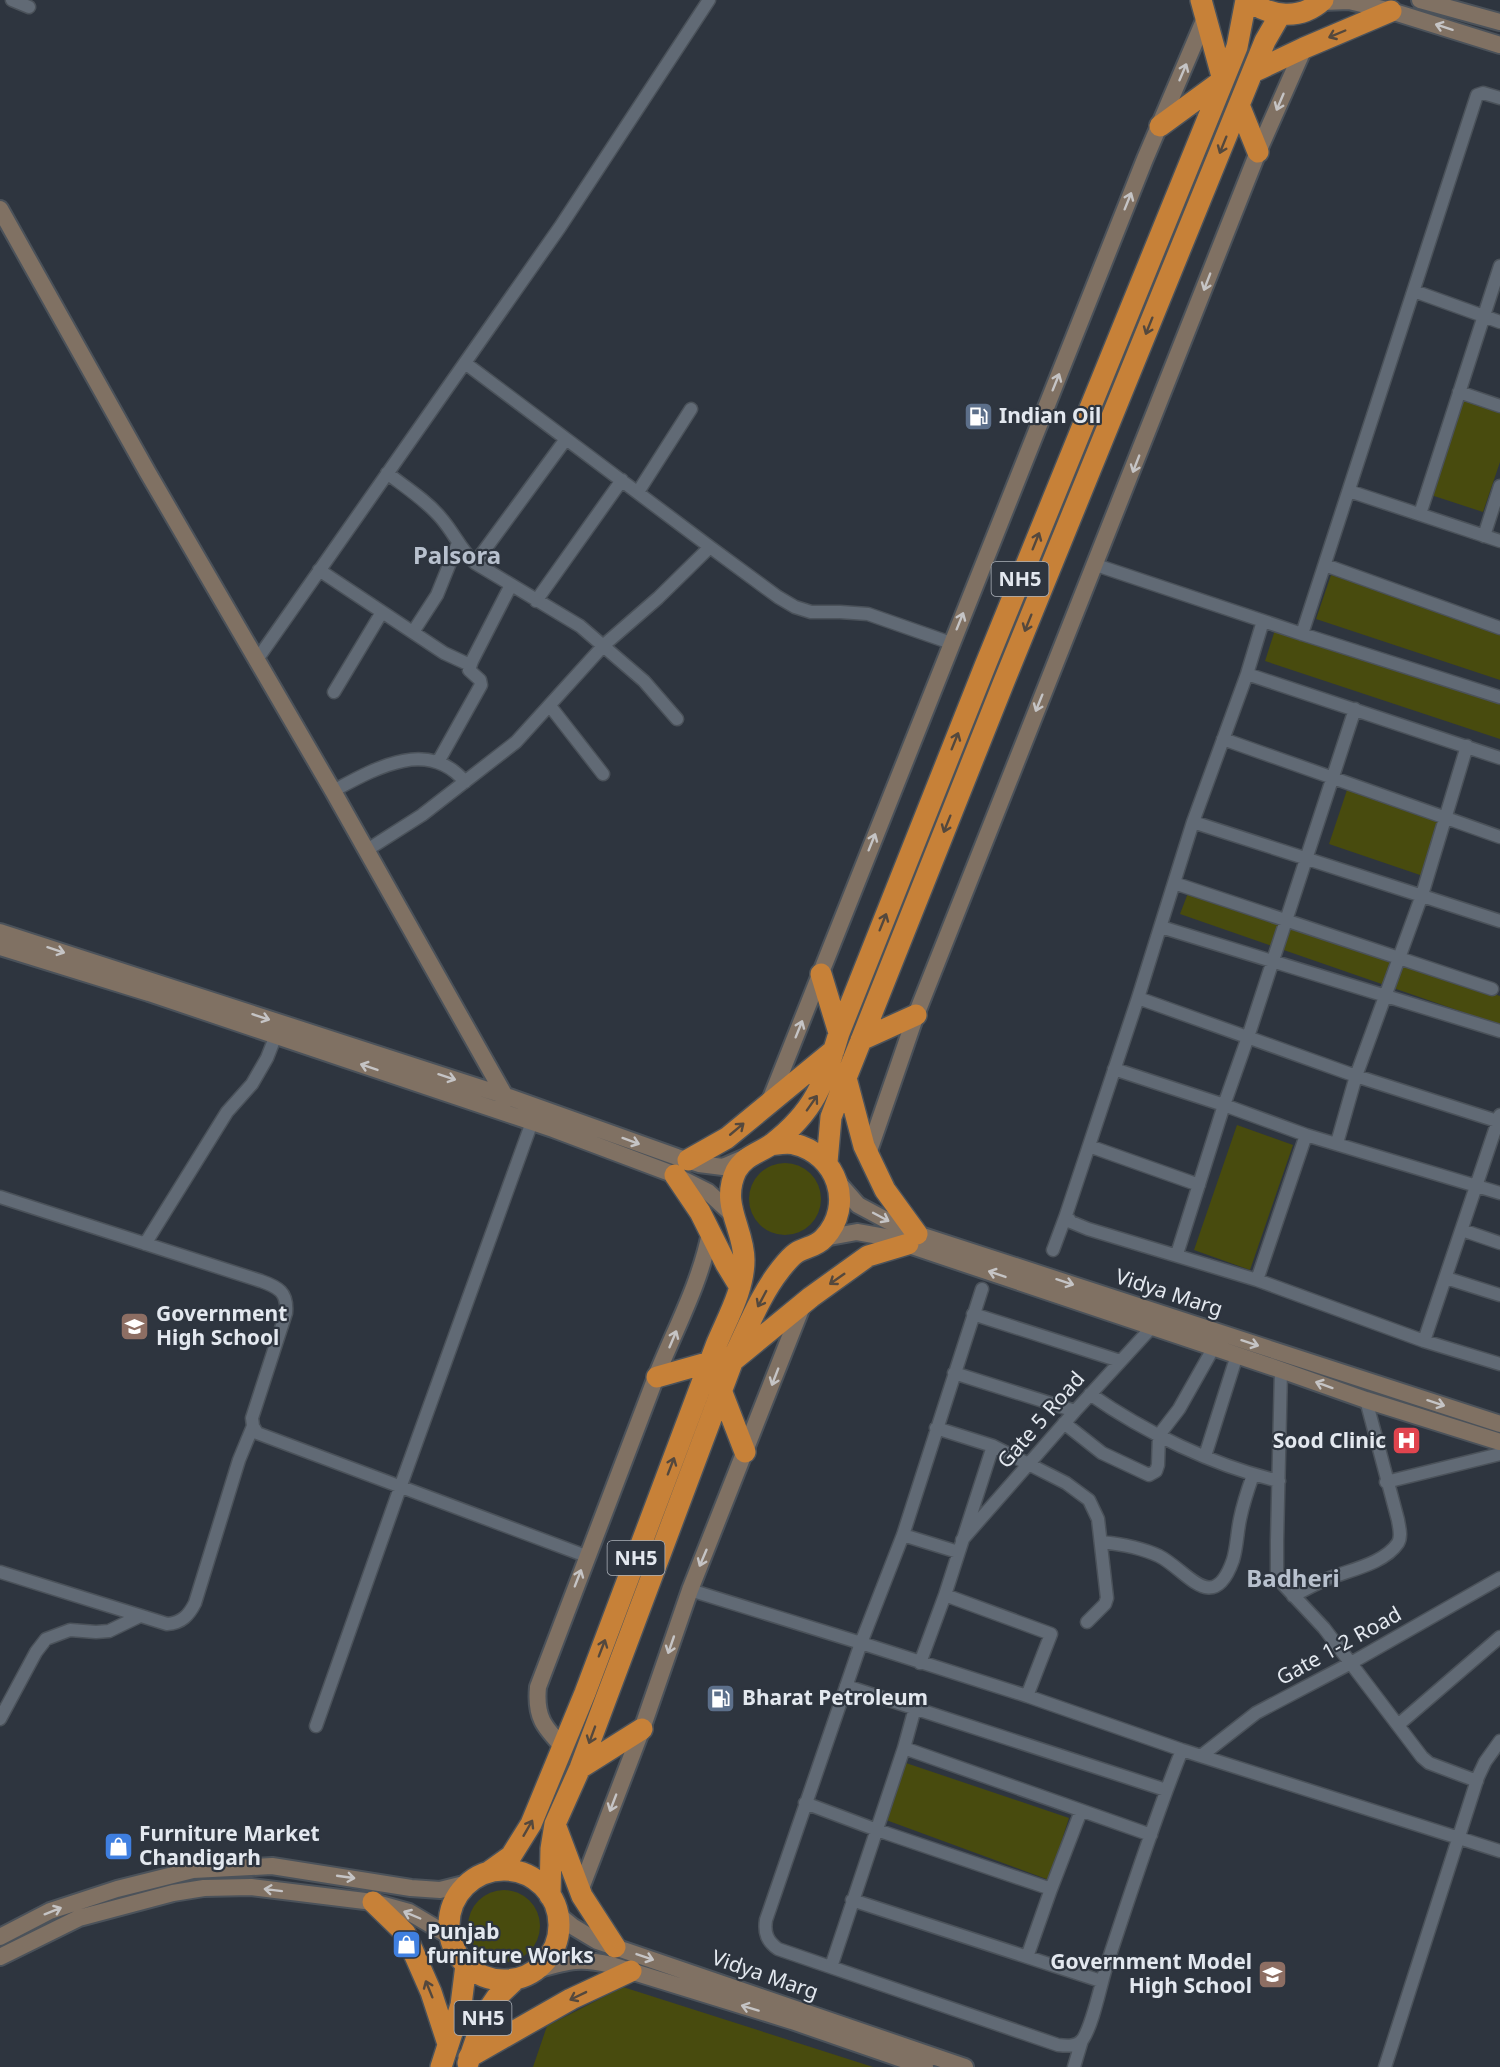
<svg xmlns="http://www.w3.org/2000/svg" width="1500" height="2067" font-family="'Noto Sans',sans-serif">
  <style>
    .green { fill: #484b0e }
    .lines { fill: none; stroke-linecap: round; stroke-linejoin: round }
    .street-casing { stroke: #4b525a; stroke-width: 15 }
    .secondary-casing { stroke: #4b525a; stroke-width: 20 }
    .highway-casing { stroke: #4b525a; stroke-width: 24 }
    .street { stroke: #616a75; stroke-width: 12 }
    .secondary { stroke: #807163; stroke-width: 16 }
    .highway { stroke: #c78138; stroke-width: 21 }
    .oneway { stroke: #c5c4c5 }
    .oneway2 { stroke: #54483d }
    .labels { text-anchor: middle; stroke-width: 4.5; stroke-linejoin: round; paint-order: stroke }
    .shield { fill: #2e353f; stroke: #adb2ba; stroke-width: 1.5 }
    .shield-label { font-size: 20px; font-weight: bold; fill: #e3e8ef }
    .poi-label { font-size: 21px; font-weight: bold; fill: #e3e8ef; stroke: #2e353f; text-anchor: start }
    .street-label { font-size: 21px; fill: #e3e8ef; stroke: #2e353f }
    .quarter-label { font-size: 24px; font-weight: bold; fill: #b8c1ce; stroke: #2e353f }
  </style>
  <rect width="100%" height="100%" fill="#2e353f"/>
  <path class="green" d="M 1462,400 L 1500,412 L 1500,462 L 1483,512 L 1431,495 Z
    M 1331,575 L 1500,631 L 1500,680 L 1316,619 Z
    M 1276,627 L 1500,701 L 1500,739 L 1265,661 Z
    M 1348,787 L 1442,819 L 1423,876 L 1329,844 Z
    M 1188,893 L 1500,996 L 1500,1025 L 1180,914 Z
    M 1237,1125 L 1293,1145 L 1250,1270 L 1194,1250 Z
    M749 1199a36 36 0 1 1 72 0a36 36 0 1 1-72 0Z
    M 906,1763 L 1069,1818 L 1049,1880 L 886,1820 Z
    M468 1926a36 36 0 1 1 72 0a36 36 0 1 1-72 0Z
    M 623,1987 L 873,2067 L 533,2067 L 547,2026 Z"/>
  <g class="lines">
    <defs>
      <path id="street" d="M 12,0 L 29,7
        M 1414,291 L 1500,322
        M 465,363 L 710,547 L 778,597 L 795,607 L 811,612 L 840,612 L 868,614 L 951,643
        M 1459,392 L 1500,406
        M 387,473 C 405,487 426,500 441,518 C 454,533 461,550 475,563 L 580,626 L 644,681 L 677,719
        M 1349,491 L 1500,541
        M 638,492 L 691,409
        M 1420,514 L 1500,266
        M 1484,536 L 1500,486
        M 475,563 L 566,439
        M 1096,565 L 1302,634 L 1500,697
        M 1325,565 L 1500,628
        M 319,570 L 444,653 L 470,665
        M 536,601 L 622,480
        M 1263,621 L 1247,674 L 1193,822 L 1138,998 L 1066,1215 L 1071,1222 L 1088,1229 L 1257,1280 L 1424,1341 L 1500,1364
        M 413,632 L 437,595 L 458,543
        M 1302,634 L 1477,95 L 1483,93 L 1500,98
        M 256,661 L 560,227 L 709,0
        M 1247,674 L 1500,758
        M 334,692 L 382,612
        M 550,706 L 603,774
        M 1223,739 L 1500,837
        M 438,762 L 481,685 L 480,680 L 469,670 L 472,661 L 511,585
        M 333,791 C 374,769 428,737 465,782
        M 1193,822 L 1500,921
        M 367,850 L 422,815 L 516,742 L 604,645 L 658,598 L 710,547
        M 1174,883 L 1492,989
        M 1161,927 L 1500,1031
        M 1138,998 L 1356,1076 L 1497,1121
        M 1114,1069 L 1224,1105 L 1306,1135 L 1500,1193
        M 1337,1143 L 1356,1076 L 1422,895 L 1467,746
        M 1089,1146 L 1199,1185
        M 0,1197 L 261,1281 C 278,1287 288,1292 286,1313 L 252,1418 L 253,1426 L 257,1433 L 586,1556
        M 1462,1230 L 1500,1243
        M 145,1244 L 227,1112 L 252,1084 L 267,1058 L 276,1035
        M 1053,1250 L 1066,1215
        M 1177,1254 L 1224,1105 L 1248,1037 L 1355,709
        M 1446,1278 L 1500,1295
        M 1257,1280 L 1306,1135
        M 982,1289 L 903,1535 L 861,1643 L 766,1920 C 764,1933 767,1941 778,1949 L 1058,2045 C 1067,2046 1077,2047 1083,2039 C 1093,2024 1101,1983 1107,1964 C 1131,1892 1154,1820 1182,1750
        M 973,1314 L 1120,1361
        M 1424,1341 L 1500,1115
        M 1281,1370 L 1277,1541 L 1277,1571 L 1280,1581 L 1324,1628 L 1422,1757 L 1429,1763 L 1477,1781
        M 954,1373 L 1075,1411
        M 1090,1394 C 1144,1432 1214,1466 1279,1481
        M 1064,1423 L 1102,1453 L 1149,1475 L 1156,1471 L 1158,1465 L 1159,1435 L 1179,1409 L 1214,1347
        M 936,1428 L 993,1446 L 1066,1483 L 1089,1500 L 1098,1519 L 1107,1598 L 1105,1604 L 1087,1622
        M 1205,1456 L 1237,1355
        M 1386,1482 L 1500,1454
        M 903,1535 L 958,1552
        M 962,1540 L 1075,1411 L 1152,1327
        M 1101,1542 C 1121,1544 1140,1547 1159,1556 C 1187,1570 1213,1617 1233,1560 C 1237,1547 1237,1533 1240,1519 C 1243,1504 1248,1489 1253,1475
        M 0,1572 L 167,1624 C 182,1623 189,1615 195,1603 L 239,1460 L 253,1426
        M 690,1590 L 861,1643 L 1027,1696 L 1182,1750 L 1500,1851
        M 945,1595 L 1051,1634 L 1027,1696
        M 1293,1596 C 1304,1590 1315,1584 1327,1579 C 1349,1570 1384,1564 1398,1543 C 1402,1536 1399,1527 1398,1520 L 1366,1400
        M 920,1663 L 945,1595 L 993,1446
        M 846,1686 L 1166,1790
        M 0,1719 L 36,1652 L 46,1639 L 70,1630 L 96,1632 L 109,1631 L 140,1616
        M 1398,1725 L 1500,1637
        M 316,1726 L 401,1485 L 532,1122
        M 904,1748 L 915,1708
        M 1201,1756 L 1256,1713 L 1351,1663 L 1500,1578
        M 805,1803 L 877,1830 L 1051,1889 L 1027,1957
        M 1051,1889 L 1081,1811
        M 852,1900 L 1101,1981
        M 831,1967 L 904,1748 L 1151,1835
        M 1074,2067 L 1082,2040
        M 1385,2067 L 1478,1777 L 1485,1762 L 1500,1741"/>
      <path id="secondary" d="M 1420,0 L 1500,22
        M 1322,2 L 1349,1 L 1391,11 L 1500,45
        M 0,209 L 148,473 L 333,791 L 505,1096 L 501,1111
        M 0,932 L 509,1097 L 677,1157 L 699,1164 L 723,1167 L 748,1156
        M 0,947 L 149,993 L 553,1129 L 670,1173 L 708,1192 L 732,1214
        M 769,1103 L 1145,159 L 1206,16
        M 868,1154 L 916,1015 L 1258,152 L 1304,48
        M 837,1181 L 858,1205 L 886,1220 L 917,1234 L 1500,1424
        M 824,1238 L 857,1232 L 885,1237 L 1281,1370 L 1366,1400 L 1500,1442
        M 563,1747 C 544,1727 535,1717 538,1687 C 578,1584 616,1480 656,1377 C 675,1329 700,1284 710,1233
        M 580,1891 L 642,1729 L 690,1590 L 803,1304
        M 556,1913 L 572,1926 L 597,1941 L 965,2067
        M 0,1937 L 50,1911 L 117,1889 L 193,1870 L 272,1866 L 411,1888 L 440,1890 L 468,1883
        M 0,1957 L 79,1918 L 173,1893 L 204,1888 L 251,1887 L 373,1902 L 409,1912 L 448,1935
        M 536,1970 C 568,1961 579,1957 611,1965 L 792,2021 L 925,2067"/>
      <path id="highway" d="M 1247,0 C 1271,17 1300,21 1323,0
        M 1253,72 L 1304,48 L 1391,11
        M 1239,105 L 1258,152
        M 1160,126 L 1223,80 L 1201,0
        M 821,974 L 839,1033
        M 861,1040 L 916,1015
        M 846,1078 L 864,1146 L 885,1190 L 917,1234
        M 688,1160 L 727,1138 L 834,1050
        M 827,1162 L 831,1117 L 846,1078 L 1003,684 L 1265,41 L 1280,15
        M 675,1175 L 700,1212 L 726,1264 L 740,1287
        M 735,1359 L 811,1297 L 868,1256 L 908,1244
        M 657,1377 L 710,1362
        M 721,1390 L 745,1452
        M 580,1768 L 642,1729
        M 556,1827 L 582,1896 L 615,1947
        M449 1925a55 55 0 1 1 110 0a55 55 0 1 1-110 0Z
        M 490,1871 L 511,1856 L 531,1824 L 585,1693 L 717,1343 C 728,1317 744,1289 744,1260 C 744,1228 720,1205 736,1171 C 744,1156 759,1153 772,1144 C 815,1111 824,1083 839,1033 L 985,666 L 1237,47 L 1246,0
        M 550,1896 L 551,1849 L 555,1824 L 580,1768 L 736,1352 C 749,1325 761,1294 780,1270 C 784,1265 790,1257 796,1253 C 805,1247 816,1247 824,1238 C 855,1205 837,1154 794,1144 C 787,1142 778,1144 771,1145
        M 373,1902 L 405,1933 L 431,1992 L 448,2044
        M 469,2057 L 571,1999 L 631,1971
        M 468,2063 L 484,2016 L 497,1997 L 516,1979
        M 441,2067 L 461,2005 L 466,1965"/>
    </defs>
    <use href="#street" class="street-casing"/>
    <use href="#secondary" class="secondary-casing"/>
    <use href="#highway" class="highway-casing"/>
    <use href="#street" class="street"/>
    <use href="#secondary" class="secondary"/>
    <use href="#highway" class="highway"/>
  </g>
  <defs><path id="oneway-shaft" d="M-6 0H5M1.5-3L5.5 0L1.5 3" fill="none" stroke-width="1.6" stroke-linecap="round" stroke-linejoin="round" transform="scale(1.5)"/></defs>
  <g class="oneway">
    <use href="#oneway-shaft" transform="translate(1444 27) rotate(-162)"/>
    <use href="#oneway-shaft" transform="translate(1183 72) rotate(-67)"/>
    <use href="#oneway-shaft" transform="translate(1280 102) rotate(113)"/>
    <use href="#oneway-shaft" transform="translate(1128 201) rotate(-68)"/>
    <use href="#oneway-shaft" transform="translate(1207 282) rotate(111)"/>
    <use href="#oneway-shaft" transform="translate(1056 382) rotate(-68)"/>
    <use href="#oneway-shaft" transform="translate(1136 464) rotate(111)"/>
    <use href="#oneway-shaft" transform="translate(960 621) rotate(-68)"/>
    <use href="#oneway-shaft" transform="translate(1039 703) rotate(112)"/>
    <use href="#oneway-shaft" transform="translate(872 842) rotate(-68)"/>
    <use href="#oneway-shaft" transform="translate(56 950) rotate(18)"/>
    <use href="#oneway-shaft" transform="translate(261 1017) rotate(18)"/>
    <use href="#oneway-shaft" transform="translate(799 1029) rotate(-68)"/>
    <use href="#oneway-shaft" transform="translate(369 1067) rotate(-161)"/>
    <use href="#oneway-shaft" transform="translate(447 1077) rotate(18)"/>
    <use href="#oneway-shaft" transform="translate(631 1141) rotate(20)"/>
    <use href="#oneway-shaft" transform="translate(881 1217) rotate(28)"/>
    <use href="#oneway-shaft" transform="translate(997 1274) rotate(-161)"/>
    <use href="#oneway-shaft" transform="translate(1065 1282) rotate(18)"/>
    <use href="#oneway-shaft" transform="translate(673 1339) rotate(-67)"/>
    <use href="#oneway-shaft" transform="translate(1250 1343) rotate(18)"/>
    <use href="#oneway-shaft" transform="translate(775 1377) rotate(111)"/>
    <use href="#oneway-shaft" transform="translate(1324 1385) rotate(-160)"/>
    <use href="#oneway-shaft" transform="translate(1436 1403) rotate(18)"/>
    <use href="#oneway-shaft" transform="translate(703 1558) rotate(113)"/>
    <use href="#oneway-shaft" transform="translate(578 1578) rotate(-69)"/>
    <use href="#oneway-shaft" transform="translate(671 1645) rotate(109)"/>
    <use href="#oneway-shaft" transform="translate(613 1803) rotate(111)"/>
    <use href="#oneway-shaft" transform="translate(346 1877) rotate(8)"/>
    <use href="#oneway-shaft" transform="translate(273 1890) rotate(-173)"/>
    <use href="#oneway-shaft" transform="translate(53 1911) rotate(-22)"/>
    <use href="#oneway-shaft" transform="translate(412 1915) rotate(-157)"/>
    <use href="#oneway-shaft" transform="translate(645 1957) rotate(19)"/>
    <use href="#oneway-shaft" transform="translate(750 2008) rotate(-163)"/>
  </g>
  <g class="oneway2">
    <use href="#oneway-shaft" transform="translate(1337 34) rotate(157)"/>
    <use href="#oneway-shaft" transform="translate(1223 145) rotate(112)"/>
    <use href="#oneway-shaft" transform="translate(1149 326) rotate(112)"/>
    <use href="#oneway-shaft" transform="translate(1036 541) rotate(-68)"/>
    <use href="#oneway-shaft" transform="translate(1028 623) rotate(112)"/>
    <use href="#oneway-shaft" transform="translate(955 741) rotate(-68)"/>
    <use href="#oneway-shaft" transform="translate(947 824) rotate(112)"/>
    <use href="#oneway-shaft" transform="translate(883 922) rotate(-68)"/>
    <use href="#oneway-shaft" transform="translate(812 1103) rotate(-55)"/>
    <use href="#oneway-shaft" transform="translate(737 1129) rotate(-40)"/>
    <use href="#oneway-shaft" transform="translate(837 1279) rotate(145)"/>
    <use href="#oneway-shaft" transform="translate(762 1299) rotate(118)"/>
    <use href="#oneway-shaft" transform="translate(671 1466) rotate(-69)"/>
    <use href="#oneway-shaft" transform="translate(602 1648) rotate(-69)"/>
    <use href="#oneway-shaft" transform="translate(592 1735) rotate(110)"/>
    <use href="#oneway-shaft" transform="translate(528 1828) rotate(-60)"/>
    <use href="#oneway-shaft" transform="translate(429 1989) rotate(-112)"/>
    <use href="#oneway-shaft" transform="translate(578 1996) rotate(154)"/>
  </g>
  <defs>
    <symbol id="fuel-square" viewBox="-11 -11 22 22"><rect x="-9" y="-9" width="18" height="18" rx="4" fill="#5c6f8a" stroke="#2e353f"/><path d="M-5.5-6h7V0h2V4h1.3V-2.5L3-4.5l.8-.8L6-3V5H2.5V1h-1V6h-7ZM-4.2-4.7v3.2H.2V-4.7Z" fill="#fff"/></symbol>
    <symbol id="school-square" viewBox="-11 -11 22 22"><rect x="-9" y="-9" width="18" height="18" rx="4" fill="#8d6e63" stroke="#2e353f"/><path d="M0-5L7-2L0 1L-7-2ZM-4 1L0 2.5L4 1V4Q0 6-4 4Z" fill="#fff"/></symbol>
    <symbol id="hospital-square" viewBox="-11 -11 22 22"><rect x="-9" y="-9" width="18" height="18" rx="4" fill="#e0444e" stroke="#2e353f"/><path d="M-5-5h3v3.5h4V-5h3V5h-3V1.5h-4V5h-3Z" fill="#fff"/></symbol>
    <symbol id="shop-square" viewBox="-11 -11 22 22"><rect x="-9" y="-9" width="18" height="18" rx="4" fill="#3f7fe0" stroke="#2e353f"/><path d="M-5-2.5h2.3a2.7 3.5 0 0 1 5.4 0H5L5.5 6h-11ZM-1.5-2.5h3a1.5 2.3 0 0 0-3 0Z" fill="#fff"/></symbol>
  </defs>
  <g fill-rule="evenodd">
    <use href="#fuel-square" x="962" y="400" width="33" height="33"/>
    <use href="#school-square" x="118" y="1310" width="33" height="33"/>
    <use href="#hospital-square" x="1390" y="1424" width="33" height="33"/>
    <use href="#fuel-square" x="704" y="1682" width="33" height="33"/>
    <use href="#shop-square" x="102" y="1830" width="33" height="33"/>
    <use href="#shop-square" x="390" y="1928" width="33" height="33"/>
    <use href="#school-square" x="1256" y="1958" width="33" height="33"/>
  </g>
  <g class="labels">
    <g class="shield">
      <rect x="991.5" y="562" width="57" height="34" rx="4.5"/>
      <rect x="607.5" y="1541" width="57" height="34" rx="4.5"/>
      <rect x="454.5" y="2001" width="57" height="34" rx="4.5"/>
    </g>
    <g class="shield-label">
      <text x="1020" y="586">NH5</text>
      <text x="636" y="1565">NH5</text>
      <text x="483" y="2025">NH5</text>
    </g>
    <g class="poi-label">
      <text x="999" y="423">Indian Oil</text>
      <text x="156" y="1321">Government<tspan x="156" dy="24">High School</tspan></text>
      <text x="1386" y="1448" text-anchor="end">Sood Clinic</text>
      <text x="742" y="1705">Bharat Petroleum</text>
      <text x="139" y="1841">Furniture Market<tspan x="139" dy="24">Chandigarh</tspan></text>
      <text x="427" y="1939">Punjab<tspan x="427" dy="24">furniture Works</tspan></text>
      <text x="1252" y="1969" text-anchor="end">Government Model<tspan x="1252" dy="24">High School</tspan></text>
    </g>
    <g class="street-label">
      <text transform="translate(1169 1293) rotate(18)" y="7">Vidya Marg</text>
      <text transform="translate(1041 1420) rotate(-49)" y="7">Gate 5 Road</text>
      <text transform="translate(1339 1646) rotate(-29)" y="7">Gate 1-2 Road</text>
      <text transform="translate(765 1975) rotate(19)" y="7">Vidya Marg</text>
    </g>
    <g class="quarter-label">
      <text x="457" y="564">Palsora</text>
      <text x="1293" y="1587">Badheri</text>
    </g>
  </g>
</svg>
